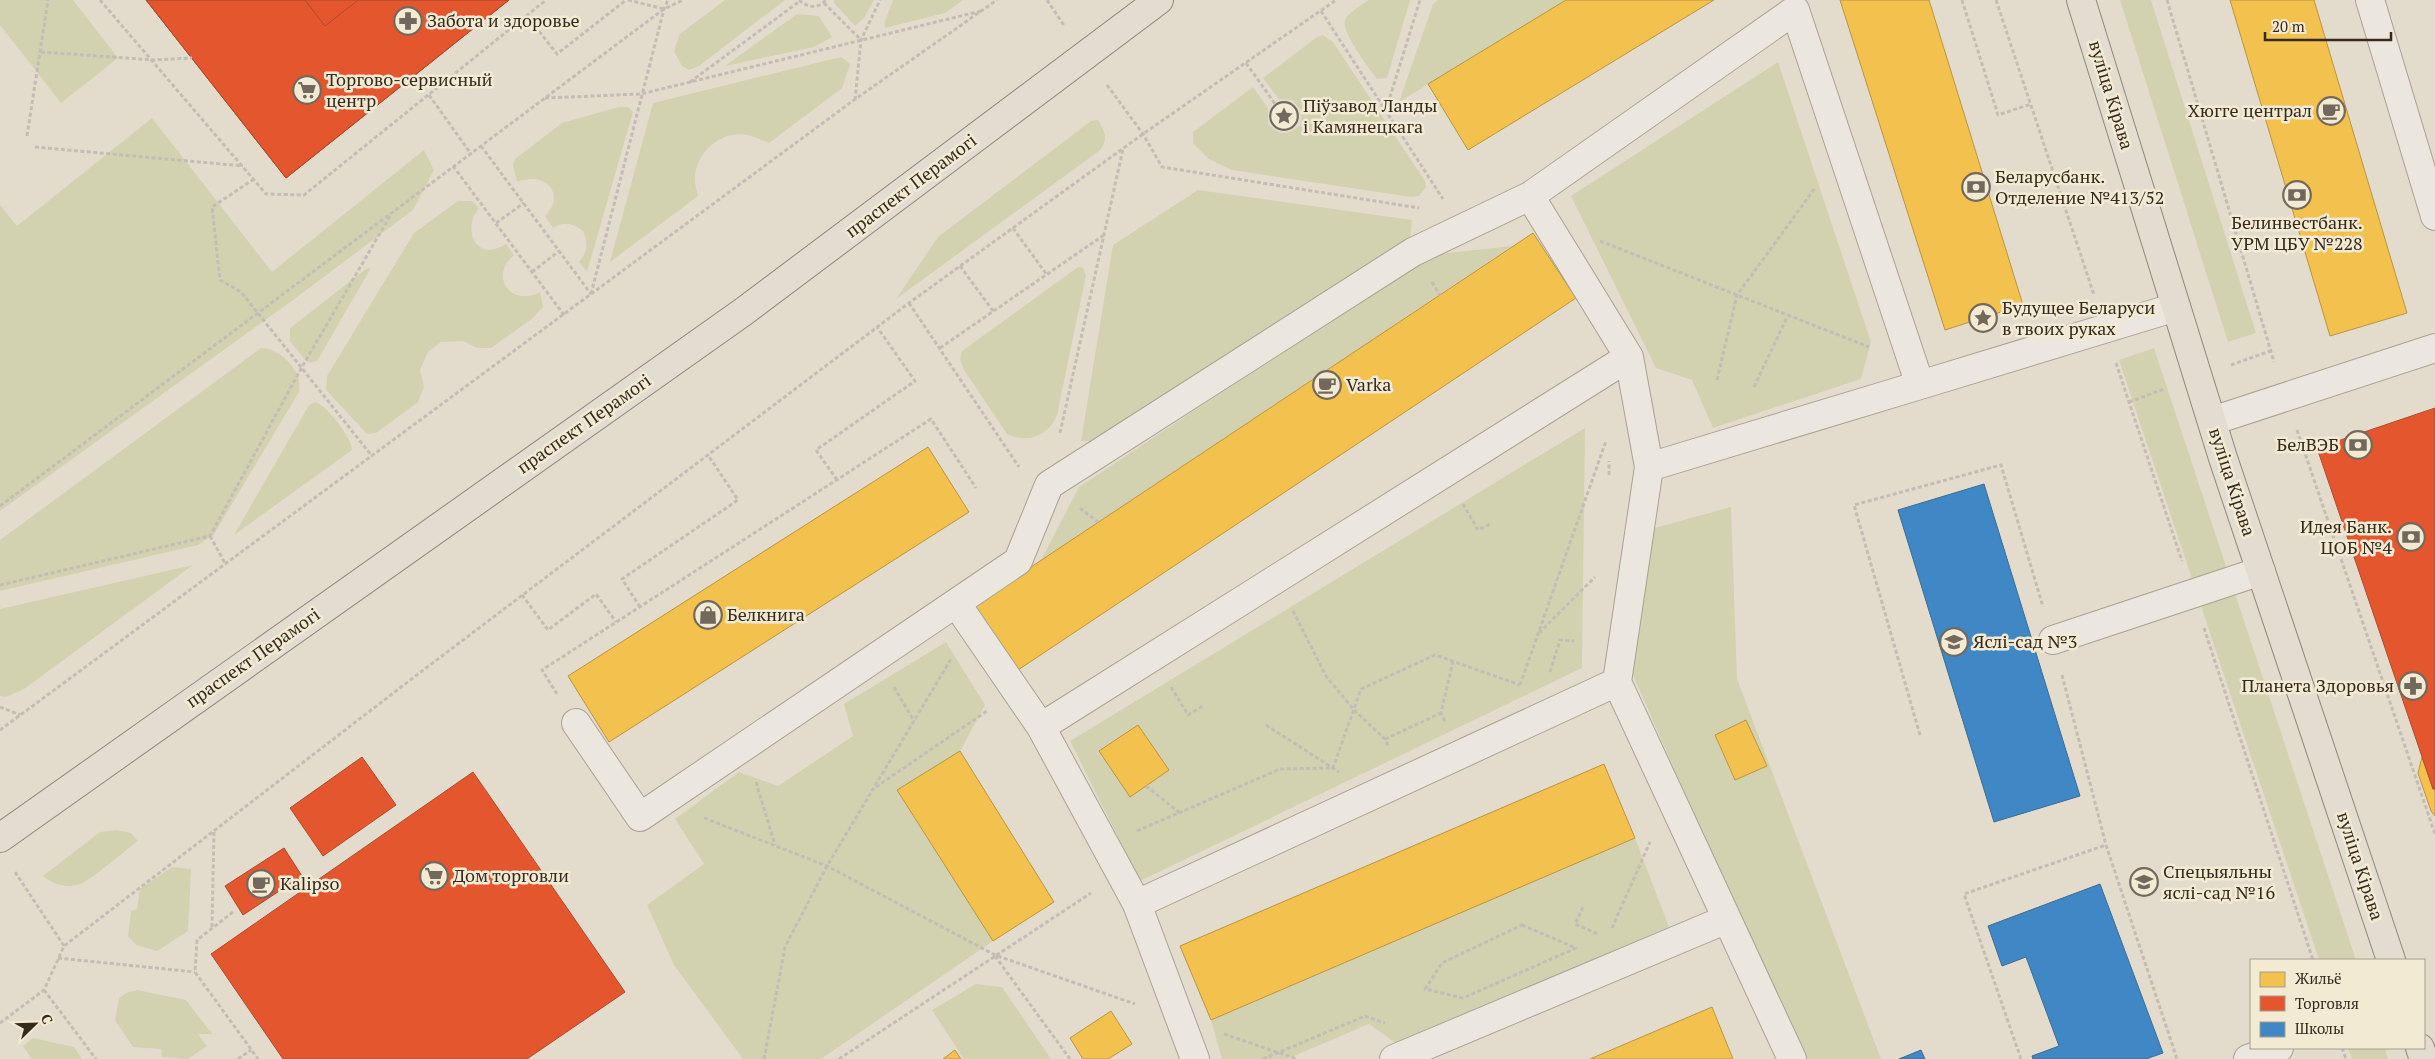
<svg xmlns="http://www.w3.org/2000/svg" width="2435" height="1059" font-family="'PT Serif',serif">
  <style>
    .green { fill: #d2d2b0 }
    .homes { fill: #f2c14e; stroke: #ba9440 }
    .shops { fill: #e4572e; stroke: #b04a2a }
    .schools { fill: #3f88c5; stroke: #3c6c93 }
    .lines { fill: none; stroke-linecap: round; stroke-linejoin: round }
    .minor-casing { stroke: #a8a196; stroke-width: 30 }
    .major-casing { stroke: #8e877d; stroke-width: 30 }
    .path { stroke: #c3bdb5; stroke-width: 3; stroke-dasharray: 4 2.5; stroke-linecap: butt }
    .minor { stroke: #ece7de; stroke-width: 28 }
    .major { stroke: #e2ddd0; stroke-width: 28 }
    .labels { text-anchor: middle; stroke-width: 5; stroke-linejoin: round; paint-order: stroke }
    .poi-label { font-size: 18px; fill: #362a1f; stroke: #f3ead3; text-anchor: start }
    .street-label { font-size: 18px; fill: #362a1f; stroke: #f3ead3 }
  </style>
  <rect width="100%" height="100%" fill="#e3dccd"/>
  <path class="green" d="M 0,0 L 73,0 L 118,58 L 61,103 L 0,25 Z
    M 725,0 L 785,0 L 699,66 L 689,70 L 682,66 L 674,51 L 680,34 Z
    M 834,0 L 874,0 L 864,18 L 855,26 L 834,3 Z
    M 893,0 L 963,0 L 945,13 L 885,28 L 884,24 Z
    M 1369,0 L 1410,0 L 1387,78 L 1377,79 C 1369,68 1341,32 1345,20 C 1348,12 1362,5 1369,0 Z
    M 1438,0 L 1566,0 L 1399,102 L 1433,4 Z
    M 2120,0 L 2151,0 L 2256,333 L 2228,342 Z
    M 797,14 L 819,16 L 832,37 L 814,47 L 725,66 Z
    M 1323,35 L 1333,42 L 1425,181 L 1426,187 L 1419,196 L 1411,197 L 1232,170 L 1209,159 L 1193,143 L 1193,132 L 1253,87 L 1268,108 L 1268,124 C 1279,136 1288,136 1300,125 L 1302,111 L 1292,100 L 1279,99 L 1263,78 L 1317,37 Z
    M 841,57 L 850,64 L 842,88 L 769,143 C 762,141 754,136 747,135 C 720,130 694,154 695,181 C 695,186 697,191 698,196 L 610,262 L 653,103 Z
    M 1778,62 L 1871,342 L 1861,379 L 1713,428 L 1692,380 L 1656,368 L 1571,196 Z
    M 619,107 L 628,107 L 633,112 L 587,272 L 579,262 C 588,251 588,244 583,231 C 573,223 564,221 553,228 L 545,216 C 566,195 547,170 517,182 L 513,165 L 515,159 L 562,123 Z
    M 152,118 L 272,272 L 424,150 L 434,170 L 413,210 L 293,300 L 0,511 L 0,205 L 17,226 Z
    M 1098,120 C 1105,131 1109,140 1099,151 L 896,299 L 938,237 L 1091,121 Z
    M 1198,190 L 1412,220 L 1410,240 L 1100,441 L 1081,441 L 1113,245 Z
    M 458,201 L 472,201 L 479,208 C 461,230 477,263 506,244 L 514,255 C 489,275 510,308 540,292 L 543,307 L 533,318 L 491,348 L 477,348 L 463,341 L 441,342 L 428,352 L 420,370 L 424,387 L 418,402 L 376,433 L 367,434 L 326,390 L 327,376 L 414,233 Z
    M 1512,246 L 1040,562 L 1079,487 L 1429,255 Z
    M 1078,267 L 1083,268 L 1086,275 L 1057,415 C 1049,436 1027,444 1007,434 L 964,370 L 960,359 L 962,351 Z
    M 371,268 L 317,361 L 310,363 L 306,361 L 290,341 L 290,328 L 366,269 Z
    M 261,348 C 276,348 292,362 298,376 C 300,380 299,387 299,392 L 214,534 L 198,545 L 0,591 L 0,540 Z
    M 2154,348 L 2356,960 L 2319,960 L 2119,360 Z
    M 315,402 C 326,404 352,438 352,450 L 234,535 L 309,405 Z
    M 1585,428 L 1582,668 L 1140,881 L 1070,741 Z
    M 1731,507 L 1737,679 L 1881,1059 L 1801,1059 L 1633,675 L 1651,529 Z
    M 193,565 L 24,689 L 6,697 L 0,696 L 0,609 Z
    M 946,642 L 985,705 L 960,751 L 897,791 L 993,941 L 821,1059 L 743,1059 L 674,965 L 647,905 L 704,864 L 675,819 L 739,772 L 778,786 L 853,736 L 844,704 Z
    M 116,830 L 131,833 L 138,841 C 124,851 94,878 80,884 C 67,889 53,884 43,876 L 100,832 Z
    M 1635,838 L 1669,927 L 1397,1044 L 1369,1024 L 1287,1059 L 1222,1059 L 1211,1020 Z
    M 172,867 L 191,869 L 188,931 L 157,951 L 136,945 L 128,936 L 131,911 L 137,909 L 140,889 Z
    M 976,984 L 1002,987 L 1051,1059 L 964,1059 L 932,1010 Z
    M 137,990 L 186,1000 L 212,1034 L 198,1034 L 207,1046 L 188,1059 L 162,1057 L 161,1049 L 133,1047 L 115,1020 L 119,998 L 126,993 Z
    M 33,1038 L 74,1047 L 82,1059 L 32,1059 L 23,1046 Z
    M 2348,1048 L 2385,1048 L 2388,1059 L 2352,1059 Z"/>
  <path class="homes" d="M 1566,0 L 1714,0 L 1468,150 L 1428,84 Z
    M 1840,0 L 1929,0 L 2023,305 L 1945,330 Z
    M 2230,0 L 2314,0 L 2407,313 L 2330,336 Z
    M 1533,233 L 1576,298 L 1018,670 L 974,605 Z
    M 928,447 L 969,512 L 609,742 L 568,676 Z
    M 1746,720 L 1767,766 L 1735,780 L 1715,735 Z
    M 1138,725 L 1169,770 L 1130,797 L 1099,751 Z
    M 960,751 L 1054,902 L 993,941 L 897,790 Z
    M 2422,757 L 2433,789 L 2435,789 L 2435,816 L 2431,811 L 2418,773 Z
    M 1604,764 L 1635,838 L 1211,1020 L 1180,946 Z
    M 1712,1007 L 1733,1059 L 1590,1059 L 1658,1030 Z
    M 1111,1011 L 1132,1044 L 1108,1059 L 1083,1059 L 1070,1038 Z
    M 955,1050 L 961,1059 L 943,1059 Z"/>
  <path class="shops" d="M 146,0 L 305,0 L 325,26 L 358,0 L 509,0 L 286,178 Z
    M 146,0 L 509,0 L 286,178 Z
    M 2435,408 L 2435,789 L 2433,789 L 2317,448 Z
    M 362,757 L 396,805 L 323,856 L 290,808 Z
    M 473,772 L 625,992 L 527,1059 L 283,1059 L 211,954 Z
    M 284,848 L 302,876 L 243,915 L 225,886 Z"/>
  <path class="schools" d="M 1984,484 L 2080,796 L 1994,822 L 1898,510 Z
    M 2100,884 L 2163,1053 L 2146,1059 L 2033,1059 L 2032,1056 L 2059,1046 L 2026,957 L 2002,966 L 1988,926 Z
    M 1921,1050 L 1925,1059 L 1899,1059 Z"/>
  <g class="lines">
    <defs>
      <path id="minor" d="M 2370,0 L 2435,216
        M 1530,196 L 1629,357
        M 2212,421 L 2435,348
        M 1649,467 L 1617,682 L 1137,904 L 1041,727 L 1629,357 L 1649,467 L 1920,385
        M 956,603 L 1041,727
        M 2053,640 L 2261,571
        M 1617,682 L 1792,1059
        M 576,723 L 640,817 L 1018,561 L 1049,485 L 1413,252 L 1530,196 L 1795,10 L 1920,385 L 2176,307
        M 1137,904 L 1195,1059
        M 1394,1059 L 1727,919
        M 2248,1059 L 2279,1048"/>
      <path id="major" d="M 2081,0 L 2223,458 L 2391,960
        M 0,838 L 743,312 L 1159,0
        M 2420,1048 L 2424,1059"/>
    </defs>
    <use href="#minor" class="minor-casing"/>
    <use href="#major" class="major-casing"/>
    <path class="path" d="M 100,0 L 266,194 L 304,195 L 546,0
      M 628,0 L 664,9
      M 799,0 C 808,8 818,9 826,0
      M 1047,0 L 1065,27
      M 1962,0 L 1998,115 L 2031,104
      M 1996,0 L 2094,295
      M 2167,0 L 2274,362
      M 824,3 L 861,40
      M 1321,11 L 1443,199
      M 527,16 L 557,54 L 626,0
      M 41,52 L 154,60 L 192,58
      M 1246,63 L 1278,108
      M 690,82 L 800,1
      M 1107,85 L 1143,134 L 1162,167 L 1419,208
      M 429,95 L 471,154
      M 545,98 L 641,94 L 981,11
      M 855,100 L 861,40 L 880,0
      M1274 116a11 11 0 1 1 22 0a11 11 0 1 1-22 0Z
      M 1386,110 L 1420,0
      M 27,136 L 48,0
      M 481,146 L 591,294
      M 35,147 L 243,166
      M 453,166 L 564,315
      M 254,179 L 212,207 L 220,280 L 241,292 L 372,456
      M 496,223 L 524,203
      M 1013,228 L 1047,275
      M 1600,241 L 1869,347
      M 960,266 L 993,311
      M 532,272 L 559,251
      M 1432,282 L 1440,295
      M 591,294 L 664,9 L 668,0
      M 909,303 L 1019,467
      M 940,348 L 1104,235
      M 2116,363 L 2182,561
      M 2231,365 L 2270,351
      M 1717,380 L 1737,295 L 1815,188
      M 1754,387 L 1788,315
      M 2129,402 L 2164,389
      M 2297,430 L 2435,834
      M 1060,433 L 1123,149
      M 1609,475 L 1609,461
      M 837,480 L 816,450 L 915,381 L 877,327
      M 1463,504 L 1478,530 L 1492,523
      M 0,506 L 664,9 L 683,0
      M 1080,508 L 1098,522
      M 210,536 L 226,565
      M 0,585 L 210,536 L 302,367 L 390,216
      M 522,595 L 548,630 L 596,594 L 616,622
      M 640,607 L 622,579 L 738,500 L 708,455
      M 1293,611 L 1326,676 L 1354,710 L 1385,739 L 1389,747
      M 2204,628 L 2313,960
      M 1539,633 L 1595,577
      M 1550,672 L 1560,640 L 1574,641
      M 2062,675 L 2106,845 L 2177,1059
      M 1520,685 L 1606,441
      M 894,687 L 914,721
      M 1171,687 L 1188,715 L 1203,706
      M 557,694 L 542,670 L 931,419 L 976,488
      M 0,707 L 20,715
      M 1445,721 L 1441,713 L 1453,661
      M 1266,725 L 1339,772
      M 0,730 L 854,100 L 997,0
      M 1920,735 L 1854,505 L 2001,465 L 2043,607
      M 1385,739 L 1441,713
      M 756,782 L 775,845
      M 1146,786 L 1180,813
      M 876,787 L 987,711
      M 704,818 L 827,866 L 995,955 L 1135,1004
      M 1137,831 L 1280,769 L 1333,768 L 1361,689 L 1435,655 L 1520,685
      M 15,872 L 64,946
      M 1583,907 L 1575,924 L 1598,934
      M 233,912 L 197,940 L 195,972 L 258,1059
      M 1522,925 L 1576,948 L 1463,998 L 1425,989 L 1442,963 Z
      M 212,927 L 214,831
      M 1612,928 L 1650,842
      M 995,956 L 1070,1059
      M 58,958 L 195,972
      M 44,990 L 96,1059
      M 0,1023 L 44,990 L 64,946 L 422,671 L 909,303 L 1143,134 L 1336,0
      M 1224,1034 L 1297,1059
      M 2342,1048 L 2346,1059
      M 238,1059 L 251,1050
      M 764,1059 L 785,947 L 827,866 L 951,659
      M 839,1059 L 1091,893
      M 1263,1059 L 1365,1016 L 1385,1023
      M 2021,1059 L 1964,894 L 2106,845"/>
    <use href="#minor" class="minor"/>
    <use href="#major" class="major"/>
  </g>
  <defs>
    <symbol id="pharmacy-ring" viewBox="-11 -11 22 22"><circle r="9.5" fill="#f3ead3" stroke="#73685c" stroke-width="1.5"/><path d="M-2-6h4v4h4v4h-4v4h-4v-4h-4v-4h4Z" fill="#73685c"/></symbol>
    <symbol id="supermarket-ring" viewBox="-11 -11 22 22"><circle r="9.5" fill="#f3ead3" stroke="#73685c" stroke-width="1.5"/><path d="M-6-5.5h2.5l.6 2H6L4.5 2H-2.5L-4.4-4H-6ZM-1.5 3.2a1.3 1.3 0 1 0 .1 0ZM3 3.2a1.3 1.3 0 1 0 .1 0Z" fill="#73685c"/></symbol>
    <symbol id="cafe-ring" viewBox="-11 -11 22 22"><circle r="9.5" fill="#f3ead3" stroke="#73685c" stroke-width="1.5"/><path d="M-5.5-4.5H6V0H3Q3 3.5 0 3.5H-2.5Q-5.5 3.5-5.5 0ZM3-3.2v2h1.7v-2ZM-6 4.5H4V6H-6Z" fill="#73685c"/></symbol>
    <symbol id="sight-ring" viewBox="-11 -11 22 22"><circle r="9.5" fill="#f3ead3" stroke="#73685c" stroke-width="1.5"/><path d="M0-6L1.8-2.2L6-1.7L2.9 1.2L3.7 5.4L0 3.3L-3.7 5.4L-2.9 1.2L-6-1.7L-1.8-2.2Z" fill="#73685c"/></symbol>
    <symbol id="bank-ring" viewBox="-11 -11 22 22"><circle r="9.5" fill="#f3ead3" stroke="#73685c" stroke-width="1.5"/><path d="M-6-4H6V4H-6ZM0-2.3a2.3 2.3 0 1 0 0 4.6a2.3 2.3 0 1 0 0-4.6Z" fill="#73685c"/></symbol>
    <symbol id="shop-ring" viewBox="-11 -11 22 22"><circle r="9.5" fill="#f3ead3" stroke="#73685c" stroke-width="1.5"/><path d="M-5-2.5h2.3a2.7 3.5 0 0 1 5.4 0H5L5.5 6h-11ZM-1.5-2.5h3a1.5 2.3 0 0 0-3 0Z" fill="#73685c"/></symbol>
    <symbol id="school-ring" viewBox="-11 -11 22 22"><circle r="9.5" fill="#f3ead3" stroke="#73685c" stroke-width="1.5"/><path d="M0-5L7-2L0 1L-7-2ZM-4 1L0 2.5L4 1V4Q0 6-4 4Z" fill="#73685c"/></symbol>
  </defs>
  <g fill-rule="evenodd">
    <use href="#pharmacy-ring" x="392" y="5" width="32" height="32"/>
    <use href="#supermarket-ring" x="291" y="74" width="32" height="32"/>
    <use href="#cafe-ring" x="2315" y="95" width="32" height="32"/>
    <use href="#sight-ring" x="1268" y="100" width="32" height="32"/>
    <use href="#bank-ring" x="1960" y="171" width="32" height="32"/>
    <use href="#bank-ring" x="2281" y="179" width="32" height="32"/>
    <use href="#sight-ring" x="1967" y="302" width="32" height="32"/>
    <use href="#cafe-ring" x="1311" y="369" width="32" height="32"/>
    <use href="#bank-ring" x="2342" y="429" width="32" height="32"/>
    <use href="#bank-ring" x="2395" y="521" width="32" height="32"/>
    <use href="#shop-ring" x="692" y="599" width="32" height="32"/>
    <use href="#school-ring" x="1938" y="626" width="32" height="32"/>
    <use href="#pharmacy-ring" x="2397" y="670" width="32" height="32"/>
    <use href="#supermarket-ring" x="418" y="860" width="32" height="32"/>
    <use href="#school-ring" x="2128" y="866" width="32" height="32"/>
    <use href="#cafe-ring" x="245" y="868" width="32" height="32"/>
  </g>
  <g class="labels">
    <g class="poi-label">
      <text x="427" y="27">Забота и здоровье</text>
      <text x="326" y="86">Торгово-сервисный<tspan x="326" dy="21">центр</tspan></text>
      <text x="1303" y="112">Піўзавод Ланды<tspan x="1303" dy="21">і Камянецкага</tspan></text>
      <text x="2312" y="117" text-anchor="end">Хюгге централ</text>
      <text x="1995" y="183">Беларусбанк.<tspan x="1995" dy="21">Отделение №413/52</tspan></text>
      <text x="2297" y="229" text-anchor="middle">Белинвестбанк.<tspan x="2297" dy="21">УРМ ЦБУ №228</tspan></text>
      <text x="2002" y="314">Будущее Беларуси<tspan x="2002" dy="21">в твоих руках</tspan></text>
      <text x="1346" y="391">Varka</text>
      <text x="2339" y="451" text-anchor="end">БелВЭБ</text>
      <text x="2392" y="533" text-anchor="end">Идея Банк.<tspan x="2392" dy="21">ЦОБ №4</tspan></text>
      <text x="727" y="621">Белкнига</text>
      <text x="1973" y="648">Яслі-сад №3</text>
      <text x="2394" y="692" text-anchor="end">Планета Здоровья</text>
      <text x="2163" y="878">Спецыяльны<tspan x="2163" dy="21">яслі-сад №16</tspan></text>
      <text x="453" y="882">Дом торговли</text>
      <text x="280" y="890">Kalipso</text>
    </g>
    <g class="street-label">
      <text transform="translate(2111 95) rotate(73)" y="6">вуліца Кірава</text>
      <text transform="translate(911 186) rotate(-37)" y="6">праспект Перамогі</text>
      <text transform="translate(584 424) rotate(-35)" y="6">праспект Перамогі</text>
      <text transform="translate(2232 482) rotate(72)" y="6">вуліца Кірава</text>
      <text transform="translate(253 658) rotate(-35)" y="6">праспект Перамогі</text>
      <text transform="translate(2360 866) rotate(72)" y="6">вуліца Кірава</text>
    </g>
  </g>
  <rect x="2250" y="959" width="175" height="90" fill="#f3ead3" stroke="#a79d8b"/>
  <rect x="2260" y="972" width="25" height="15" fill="#f2c14e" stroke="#a79d8b"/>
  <text x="2295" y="984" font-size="15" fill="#362a1f">Жильё</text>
  <rect x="2260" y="996" width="25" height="15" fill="#e4572e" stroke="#a79d8b"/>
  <text x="2295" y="1009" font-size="15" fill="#362a1f">Торговля</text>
  <rect x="2260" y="1022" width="25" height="15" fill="#3f88c5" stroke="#a79d8b"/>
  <text x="2295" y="1034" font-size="15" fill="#362a1f">Школы</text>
  <g transform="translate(35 1024) rotate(67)" stroke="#f3ead3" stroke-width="4" paint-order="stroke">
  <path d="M0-4L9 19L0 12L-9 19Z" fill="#362a1f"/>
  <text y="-8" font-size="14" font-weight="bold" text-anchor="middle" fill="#362a1f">С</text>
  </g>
  <path d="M2265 32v8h126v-8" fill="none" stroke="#362a1f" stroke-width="2.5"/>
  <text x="2272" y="32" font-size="15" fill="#362a1f" stroke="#f3ead3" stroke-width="4" paint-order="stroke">20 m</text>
</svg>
